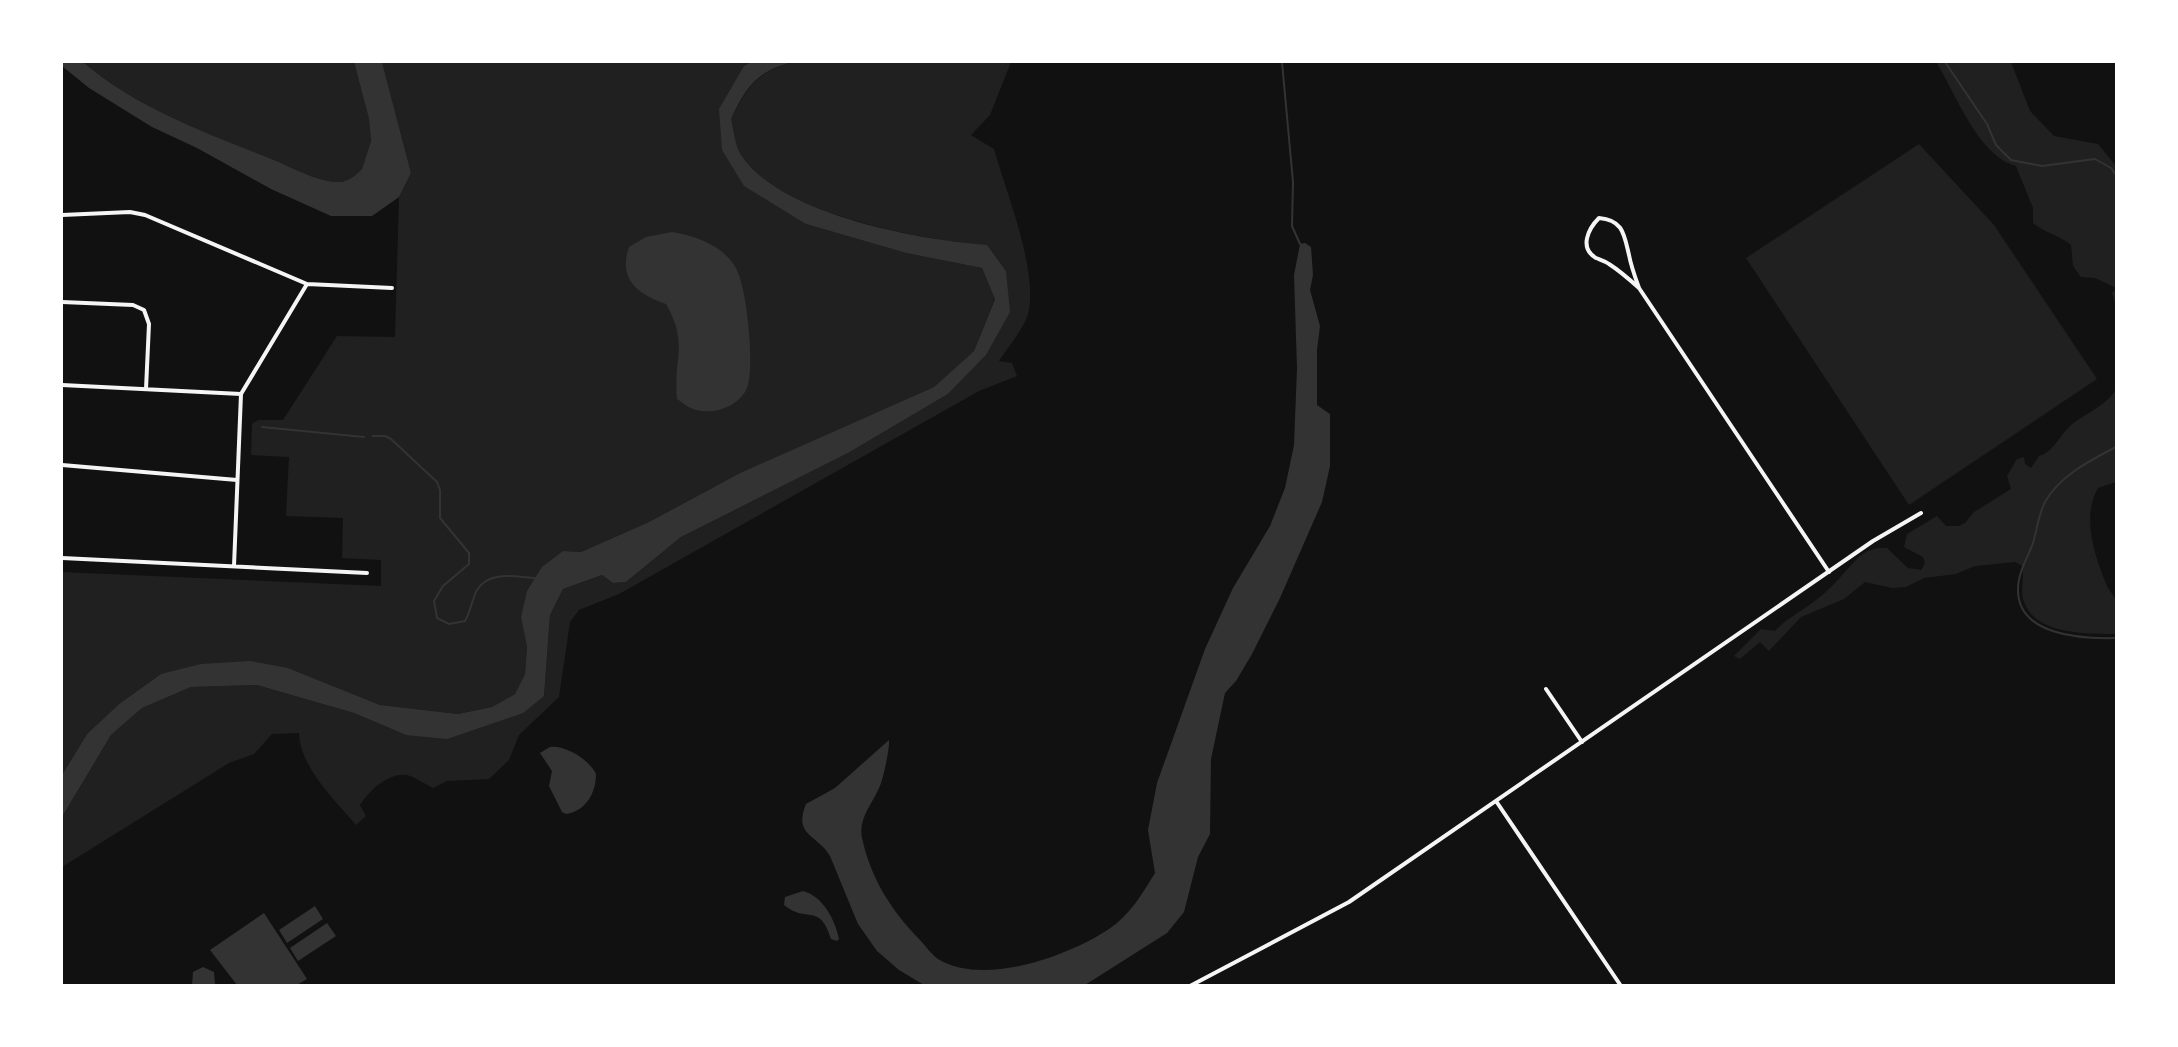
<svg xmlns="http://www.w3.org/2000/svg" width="2178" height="1047" font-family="'Exo 2',sans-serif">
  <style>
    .green { fill: #202020 }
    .water { fill: #333 }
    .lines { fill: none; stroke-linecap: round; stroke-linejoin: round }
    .stream { stroke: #333; stroke-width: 2 }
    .minor { stroke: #f5f5f5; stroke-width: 4 }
  </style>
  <rect width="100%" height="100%" fill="#111"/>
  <path class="green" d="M 83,62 L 354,62 L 369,119 L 371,141 L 362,169 C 356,175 348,182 339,182 C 318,182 293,168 274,160 C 207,133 138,109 83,62 Z
    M 382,62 L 751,62 L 744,66 L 722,150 L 806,224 L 906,253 L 982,268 L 995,298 L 974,351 L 934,387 L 740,473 L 649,522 L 581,552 L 563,551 L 521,616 L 527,647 L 525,674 L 515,694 L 492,707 L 458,714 L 380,705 L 288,668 L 161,674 L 119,704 L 87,734 L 62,775 L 62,572 L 381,586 L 381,560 L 342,558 L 343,518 L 286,516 L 289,457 L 251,455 L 252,424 L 258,420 L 283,420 L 337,336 L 395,337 L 399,197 L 411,173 Z
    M 793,62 L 1011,62 L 990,115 L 971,135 L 994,149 C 1006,192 1039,272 1028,314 C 1023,330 1008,347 999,361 L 1012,363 L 1017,376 L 979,391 L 619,594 L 579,610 L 570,622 L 559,697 L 519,735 L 509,760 L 489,779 L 447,781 L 433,788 C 425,784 415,777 407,775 C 388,772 369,791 360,805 L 366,816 L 356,825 C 334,799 300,767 299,733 L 272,734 L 254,754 L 229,763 L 62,867 L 62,817 L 111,735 L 142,708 L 191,687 L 257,685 L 354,713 L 406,735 L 544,696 L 550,615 L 563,589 L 602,575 L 613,583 L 626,582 L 681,537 L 848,453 L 948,394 L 986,355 L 1006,271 L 987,246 C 918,238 782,216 741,155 C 735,146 734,130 731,119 C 747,87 757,72 793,62 Z
    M 1936,62 L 2011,62 L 2030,111 L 2054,136 L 2098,144 L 2116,166 L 2116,305 L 2112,293 L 2116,288 L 2095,278 L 2081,277 L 2073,266 L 2071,245 C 2059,235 2045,233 2033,223 L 2033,208 L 2016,166 C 1977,155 1956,93 1936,62 Z
    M 1919,144 L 1994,225 L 2097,379 L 1909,505 L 1746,258 Z
    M 2116,389 L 2116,482 L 2098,488 C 2081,518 2095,557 2107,586 C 2110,591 2115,597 2116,602 C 2119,611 2117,625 2116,634 C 2087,634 2036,635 2024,602 C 2019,589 2026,577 2021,565 L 2015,562 L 1975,566 L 1956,574 L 1924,578 L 1906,587 L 1892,588 L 1865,582 L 1844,599 L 1801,617 L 1769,651 L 1760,642 L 1740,659 L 1734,656 L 1761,629 L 1775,631 C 1787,618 1802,611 1816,600 C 1834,587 1845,570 1860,556 C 1868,549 1877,548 1887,548 L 1908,568 L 1921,570 L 1925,563 L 1923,557 L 1904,547 L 1907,534 L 1937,516 L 1946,526 L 1959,526 L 1965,523 L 1974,512 L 2011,489 L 2007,476 L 2017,459 L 2024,457 L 2025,464 L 2031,468 L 2039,456 C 2053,452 2059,437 2069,427 C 2083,414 2107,406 2116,389 Z"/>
  <path class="water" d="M 62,62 L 83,62 C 138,109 207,133 274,160 C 293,168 318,182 339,182 C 348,182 356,175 362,169 L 371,141 L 369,119 L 354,62 L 382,62 L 411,173 L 399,197 L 372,216 L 331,216 L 271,189 L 197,148 L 152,127 L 89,88 L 62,66 Z
    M 751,62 L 793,62 C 757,71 746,87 731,119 C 734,130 735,146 741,155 C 781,215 919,240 987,245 L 1006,271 L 1010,312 L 986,355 L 948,394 L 848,453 L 681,537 L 626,582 L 613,583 L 602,575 L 563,589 L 550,615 L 544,696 L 523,713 L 447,739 L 406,735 L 354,713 L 257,685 L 191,687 L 142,708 L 111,735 L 62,817 L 62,775 L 87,734 L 119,704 L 161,674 L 201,664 L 250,661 L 288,668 L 380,705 L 458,714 L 492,707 L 515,694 L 525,674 L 527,647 L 521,617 L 527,591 L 542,567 L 563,551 L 581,552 L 649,522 L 740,473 L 934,387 L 974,351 L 995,299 L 982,268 L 906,253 L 806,224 L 744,186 L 722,150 L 719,109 L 744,66 Z
    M 672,232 C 696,236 725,246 737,270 C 747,291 755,366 747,388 C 739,407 712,416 693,409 C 687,407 682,402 677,399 C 673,358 689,344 666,304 C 637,294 618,279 629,247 L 646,237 Z
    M 1305,243 L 1311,247 L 1313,275 L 1310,290 L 1320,326 L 1317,350 L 1317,405 L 1330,414 L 1330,466 L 1322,502 L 1280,598 L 1252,654 L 1236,681 L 1225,693 L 1211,759 L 1210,834 L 1198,857 L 1184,912 L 1167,933 L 1085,985 L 924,985 L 899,970 L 877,951 L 858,924 L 830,856 C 817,834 793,836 806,804 L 835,788 L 889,740 C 890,747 883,781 879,788 C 872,804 858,819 862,838 C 871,879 891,910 919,939 C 925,945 931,954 938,959 C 984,987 1068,956 1109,929 C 1129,916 1143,893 1155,873 L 1148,830 L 1157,783 L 1205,649 L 1233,588 L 1270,526 L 1285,488 L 1294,445 L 1297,368 L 1294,275 L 1300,244 Z
    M 550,747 C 565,745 590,760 596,774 C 596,793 586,811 566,814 L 562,812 L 549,786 L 552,771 L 540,753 Z
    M 803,891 C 823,896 835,920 839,939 L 837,941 L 831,939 C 820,902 807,924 784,905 L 785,897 Z
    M 315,906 L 323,919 L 287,943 L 279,930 Z
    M 264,913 L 307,979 L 297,985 L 237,985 L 210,950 Z
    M 327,923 L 336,936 L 298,961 L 290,948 Z
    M 203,967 L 214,972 L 215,984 L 192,985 L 193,972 Z"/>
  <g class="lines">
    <path class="stream" d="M 1282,62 L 1293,182 L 1292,226 L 1300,244
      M 1945,62 L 1987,124 L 1996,145 L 2011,160 L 2042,166 L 2095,159 L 2111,168 L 2116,175
      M 262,427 L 364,437
      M 373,436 L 385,436 L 391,439 L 437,482 L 440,490 L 440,518 L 469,553 L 469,564 L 443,586 L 434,601 L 437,618 L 449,624 L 465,621 C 471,611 472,599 477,590 C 489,570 516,577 535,578
      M 2116,447 C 2091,460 2059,476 2045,502 C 2038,515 2037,532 2032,546 C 2026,560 2018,574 2018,589 C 2017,636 2083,639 2116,638"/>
    <path class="minor" d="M 62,215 L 130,212 L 145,215 L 307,284 L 392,288
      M 1639,288 C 1635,277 1631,266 1629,255 C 1624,234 1623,220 1599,218 C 1588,229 1579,248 1596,258 C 1601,260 1605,261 1609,264 C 1620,271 1629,279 1639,288 L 1829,572
      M 62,302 L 133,305 L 144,310 L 149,324 L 146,389
      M 62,385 L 241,394
      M 62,465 L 237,480
      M 62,558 L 367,573
      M 234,566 L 241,394 L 307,284
      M 1546,689 L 1582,742
      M 1496,801 L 1621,986
      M 1190,986 L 1349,902 L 1873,541 L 1921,513"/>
  </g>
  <rect width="2178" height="1047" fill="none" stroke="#ffffff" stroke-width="126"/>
</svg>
